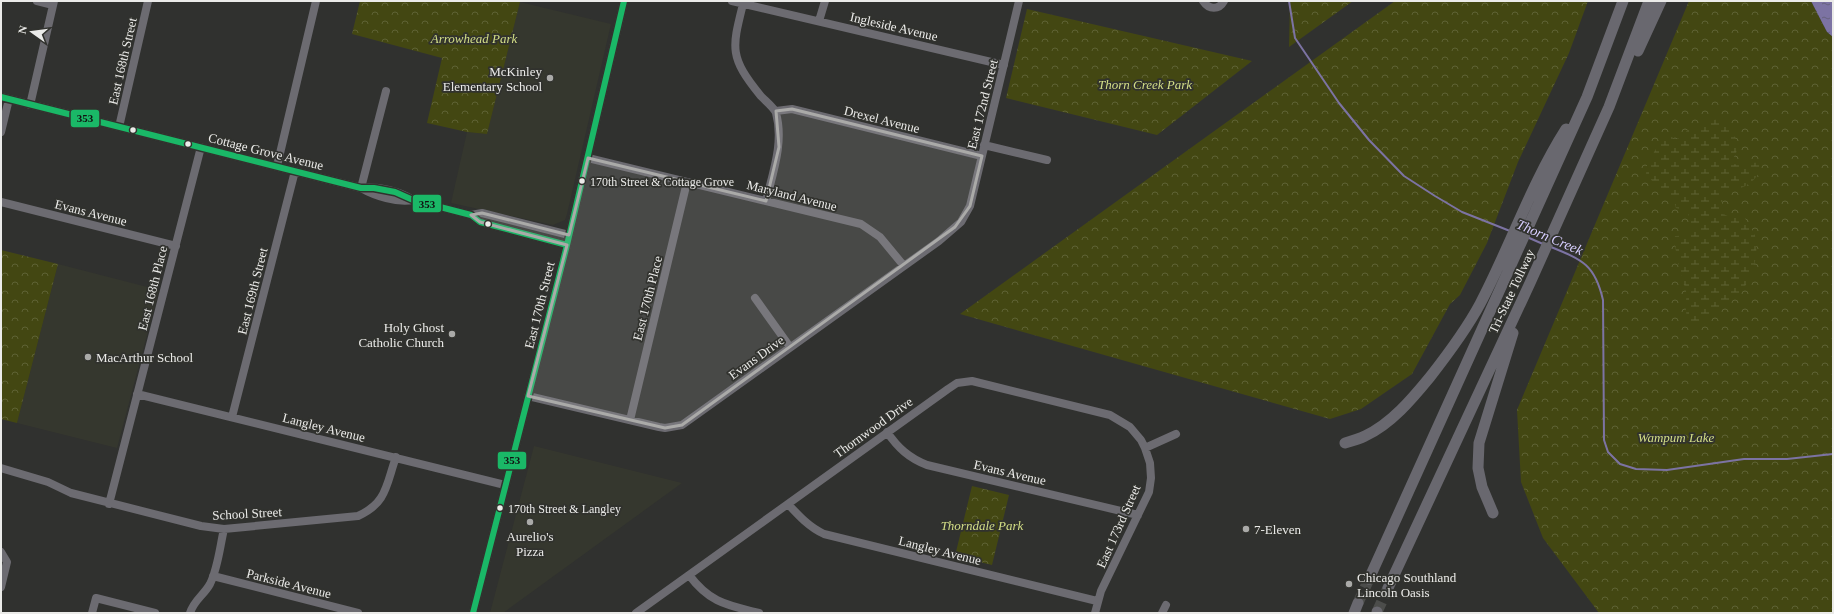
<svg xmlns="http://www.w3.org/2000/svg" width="1834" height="614" font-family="Georgia,serif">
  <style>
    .built { fill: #35372e }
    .forest { fill: url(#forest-crowns) }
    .wetland { fill: url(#wetland-marsh) }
    .water { fill: url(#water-ripples) }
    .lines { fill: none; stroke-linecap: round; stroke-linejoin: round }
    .stream { stroke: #7c73a3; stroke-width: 2 }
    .highway-tunnel { stroke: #4c4d4b; stroke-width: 11; stroke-dasharray: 11 5.5; stroke-linecap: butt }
    .minor { stroke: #6c6b71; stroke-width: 8 }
    .highway { stroke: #69686f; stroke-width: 11 }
    .bus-1-casing { stroke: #31322e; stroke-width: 9 }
    .bus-1 { stroke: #1ab867; stroke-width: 6 }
    .marked { fill: #aaaaa8; fill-opacity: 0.2; stroke: #aaaaa8; stroke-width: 3; stroke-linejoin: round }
    .poi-dot { fill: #aaaaa8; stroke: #31322e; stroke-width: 1.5 }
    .bus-dot { fill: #ebebe9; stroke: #31322e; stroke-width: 1.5 }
    .labels { text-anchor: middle; stroke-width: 3.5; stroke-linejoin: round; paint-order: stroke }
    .bus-label { font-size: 12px; fill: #ebebe9; stroke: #31322e; text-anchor: start }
    .street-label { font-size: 13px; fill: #ebebe9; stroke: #31322e }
    .park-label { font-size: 13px; font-style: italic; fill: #d4df87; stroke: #31322e }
    .poi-label { font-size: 13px; fill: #ebebe9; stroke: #31322e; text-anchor: start }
    .water-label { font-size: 14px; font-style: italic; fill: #d7ceff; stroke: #31322e }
    .line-badge { stroke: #31322e; stroke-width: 1.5 }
    .pale-badge-label { font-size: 11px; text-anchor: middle; font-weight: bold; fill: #111 }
  </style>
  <defs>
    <pattern id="forest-crowns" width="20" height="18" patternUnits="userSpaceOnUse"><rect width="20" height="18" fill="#434712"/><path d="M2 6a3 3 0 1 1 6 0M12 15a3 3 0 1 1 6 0" fill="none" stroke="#5e6234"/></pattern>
    <pattern id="wetland-marsh" width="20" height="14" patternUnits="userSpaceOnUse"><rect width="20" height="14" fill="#434712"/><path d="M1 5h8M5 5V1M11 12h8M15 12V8" fill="none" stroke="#5e6234"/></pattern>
    <pattern id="water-ripples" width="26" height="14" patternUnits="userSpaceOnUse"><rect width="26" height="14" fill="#7c73a3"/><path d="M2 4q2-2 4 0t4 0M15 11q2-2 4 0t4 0" fill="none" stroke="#66617e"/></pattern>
  </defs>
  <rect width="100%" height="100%" fill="#30312f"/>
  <path class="built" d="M 520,2 L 611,24 L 567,214 L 565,220 L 553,225 L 451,203 L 467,132 L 487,134 Z
    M 58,264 L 159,290 L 117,448 L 17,423 Z
    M 534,446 L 682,483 L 503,613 L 490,613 Z"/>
  <path class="forest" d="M 360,1 L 520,2 L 487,134 L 467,132 L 427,123 L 442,58 L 352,34 Z
    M 1290,1 L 1353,1 L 1289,47 Z
    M 1395,1 L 1588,1 L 1569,53 L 1518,162 L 1487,243 L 1460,295 L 1450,304 L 1412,374 L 1361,409 L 1330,419 L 960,314 Z
    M 1689,1 L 1811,1 L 1827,32 L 1833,37 L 1833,613 L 1599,613 L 1543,538 L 1521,482 L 1517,410 Z
    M 1027,9 L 1252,61 L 1157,135 L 1006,98 Z
    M 1,250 L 58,264 L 17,423 L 1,419 Z
    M 972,486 L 1009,495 L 992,565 L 955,556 Z"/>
  <path class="wetland" d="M 1714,119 L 1726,122 C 1733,134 1743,146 1733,158 L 1734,164 C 1743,165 1750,162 1759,163 L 1761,170 C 1756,178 1752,183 1743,187 C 1739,189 1735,189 1731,190 C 1721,192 1721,206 1723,214 L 1730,217 L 1744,217 C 1748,223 1753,230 1755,236 C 1760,257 1751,284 1735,298 C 1732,301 1728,302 1725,305 C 1716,313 1710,321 1699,326 C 1675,316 1693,298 1683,283 C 1681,273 1673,245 1675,236 C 1692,237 1693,224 1687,211 L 1676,208 L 1673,198 L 1660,190 L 1646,174 L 1647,165 L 1663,136 L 1670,135 L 1675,140 L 1682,137 L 1689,128 L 1696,132 L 1704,123 Z"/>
  <path class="water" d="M 1811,1 L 1833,1 L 1833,37 L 1827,32 Z"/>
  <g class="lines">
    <path class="stream" d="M 1289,1 L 1295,38 L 1339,103 L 1369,140 L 1404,176 L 1435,196 L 1462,212 L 1510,231
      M 1527,237 L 1543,244
      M 1551,247 C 1583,260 1595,265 1603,300 L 1604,440 L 1608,452 L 1620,464 L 1636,469 L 1667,470 L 1744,459 L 1787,459 L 1833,454"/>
    <path class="highway-tunnel" d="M 1358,603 L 1369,579
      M 1377,612 L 1388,588"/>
    <path class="minor" d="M 37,1 L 53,5
      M 732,1 L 1004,65
      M 1203,1 C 1209,10 1219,10 1224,1
      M 743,4 C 732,48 729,57 760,95 C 764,100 774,107 776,113 C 784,142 773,172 766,201
      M 819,21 L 825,1
      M 1,97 L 361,188 C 375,196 397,203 413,200
      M 30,105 L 54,1
      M 776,111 L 792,109 L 982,156
      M 119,127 L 148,1
      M 1,132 L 9,99
      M 984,145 L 1047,160
      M 588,158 L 861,224 L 880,237 L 904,266
      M 277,166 L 316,1
      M 361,188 C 378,186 400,191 413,200 L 471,215 L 480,222 L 567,245
      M 361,188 L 386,91
      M 1,202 L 176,246
      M 471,215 L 482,213 L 569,235
      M 755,298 L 790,347
      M 137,394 L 505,485
      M 528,396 L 659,427 L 665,428 L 682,425 L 939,241 L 961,222 L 970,206 L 1019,1
      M 232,417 L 295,171
      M 630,420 L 687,182
      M 887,432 C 898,448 909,458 927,465 L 1138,515
      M 1145,448 L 1176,434
      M 1,468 L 48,482 L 71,493 L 201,526 L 224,529 L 358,516 C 387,503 386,485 396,457
      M 109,504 L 201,147
      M 788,504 C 799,516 809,527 824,534 L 1097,601
      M 1,552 L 7,562 L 1,587
      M 689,575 C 710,603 727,605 759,613
      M 213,576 L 358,613
      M 92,613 L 96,598 L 155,613
      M 190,613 C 194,600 204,595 210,584 C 218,568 220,546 224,529
      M 473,613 L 567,245 L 624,1
      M 636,613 L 948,389 L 957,383 L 972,381 L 1110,415 L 1130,427 L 1141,440 L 1145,448 L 1150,463 L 1151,478 L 1149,492 L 1101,591 L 1095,613
      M 1162,613 L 1166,605"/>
    <path class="highway" d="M 1638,51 L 1661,1
      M 1345,443 C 1352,441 1359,439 1365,436 C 1391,424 1412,399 1430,377 C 1448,354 1466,330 1480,304 C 1510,247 1531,184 1566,129
      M 1493,513 L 1482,487 L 1478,468 L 1479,443 L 1513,333
      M 1369,579 L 1587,97 L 1623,1
      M 1388,588 L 1530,283 L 1609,107 L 1649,1
      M 1354,613 L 1358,603
      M 1377,613 L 1377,612"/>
    <defs>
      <path id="bus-1" d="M 1,97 L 361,188 L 374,188 L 395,192 L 413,200 L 471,215 L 480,222 L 567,245
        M 473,613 L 567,245 L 624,1"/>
    </defs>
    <use href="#bus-1" class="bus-1-casing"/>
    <use href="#bus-1" class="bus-1"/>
  </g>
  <path class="marked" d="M 792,109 L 982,156 L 970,206 L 955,227 L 682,425 L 665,428 L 528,396 L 567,245 L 480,222 L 471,215 L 482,213 L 569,235 L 588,158 L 766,201 L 779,147 L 776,111 Z"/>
  <g class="poi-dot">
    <circle cx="550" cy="78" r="4"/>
    <circle cx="452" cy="334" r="4"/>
    <circle cx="88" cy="357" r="4"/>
    <circle cx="530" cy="522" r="4"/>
    <circle cx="1246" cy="529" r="4"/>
    <circle cx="1349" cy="584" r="4"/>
  </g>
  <g class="bus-dot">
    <circle cx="133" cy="130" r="3.5"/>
    <circle cx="188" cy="144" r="3.5"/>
    <circle cx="582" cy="181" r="3.5"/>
    <circle cx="488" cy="224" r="3.5"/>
    <circle cx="500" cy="508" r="3.5"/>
  </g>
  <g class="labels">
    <g class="bus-label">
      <text x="590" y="186">170th Street &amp; Cottage Grove</text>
      <text x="508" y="513">170th Street &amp; Langley</text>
    </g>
    <g class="street-label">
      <text transform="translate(894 26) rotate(13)" y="5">Ingleside Avenue</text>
      <text transform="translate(122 61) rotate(-77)" y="5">East 168th Street</text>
      <text transform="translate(982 104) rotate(-76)" y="5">East 172nd Street</text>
      <text transform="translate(882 119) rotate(14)" y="5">Drexel Avenue</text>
      <text transform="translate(266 151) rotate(14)" y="5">Cottage Grove Avenue</text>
      <text transform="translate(792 195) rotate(14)" y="5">Maryland Avenue</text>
      <text transform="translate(91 212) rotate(14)" y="5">Evans Avenue</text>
      <text transform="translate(152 288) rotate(-76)" y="5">East 168th Place</text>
      <text transform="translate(252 291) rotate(-76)" y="5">East 169th Street</text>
      <text transform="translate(1511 291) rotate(-65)" y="5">Tri-State Tollway</text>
      <text transform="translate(647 298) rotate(-76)" y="5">East 170th Place</text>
      <text transform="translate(539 305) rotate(-76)" y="5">East 170th Street</text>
      <text transform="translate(756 357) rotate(-36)" y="5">Evans Drive</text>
      <text transform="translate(324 427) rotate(14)" y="5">Langley Avenue</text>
      <text transform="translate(873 427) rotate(-36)" y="5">Thornwood Drive</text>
      <text transform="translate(1010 472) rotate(13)" y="5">Evans Avenue</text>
      <text transform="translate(247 513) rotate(-3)" y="5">School Street</text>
      <text transform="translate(1118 526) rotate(-66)" y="5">East 173rd Street</text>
      <text transform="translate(940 550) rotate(14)" y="5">Langley Avenue</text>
      <text transform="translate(289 583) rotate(14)" y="5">Parkside Avenue</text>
    </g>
    <g class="park-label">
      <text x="474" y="43">Arrowhead Park</text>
      <text x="1145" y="89">Thorn Creek Park</text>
      <text x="1676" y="442">Wampum Lake</text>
      <text x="982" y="530">Thorndale Park</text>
    </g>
    <g class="poi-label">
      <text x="542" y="76" text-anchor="end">McKinley<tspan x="542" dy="15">Elementary School</tspan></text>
      <text x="444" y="332" text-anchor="end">Holy Ghost<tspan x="444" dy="15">Catholic Church</tspan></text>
      <text x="96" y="362">MacArthur School</text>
      <text x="1254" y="534">7-Eleven</text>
      <text x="530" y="541" text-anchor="middle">Aurelio's<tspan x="530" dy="15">Pizza</tspan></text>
      <text x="1357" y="582">Chicago Southland<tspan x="1357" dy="15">Lincoln Oasis</tspan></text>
    </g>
    <g class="water-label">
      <text transform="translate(1550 237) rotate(23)" y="5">Thorn Creek</text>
    </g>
  </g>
  <g class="line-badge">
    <rect x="70" y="109" width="30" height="19" rx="4" fill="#1ab867"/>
    <rect x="412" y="194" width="30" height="19" rx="4" fill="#1ab867"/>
    <rect x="497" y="451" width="30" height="19" rx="4" fill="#1ab867"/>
  </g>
  <g class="pale-badge-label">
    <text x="85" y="122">353</text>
    <text x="427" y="208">353</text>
    <text x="512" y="464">353</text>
  </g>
  <rect width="1834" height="614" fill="none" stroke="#ebebe9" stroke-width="4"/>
  <g transform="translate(32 32) rotate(284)" stroke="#31322e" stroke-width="3" paint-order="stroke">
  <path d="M0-3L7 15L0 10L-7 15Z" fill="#ebebe9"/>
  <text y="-6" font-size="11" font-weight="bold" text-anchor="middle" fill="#ebebe9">N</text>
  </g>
</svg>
